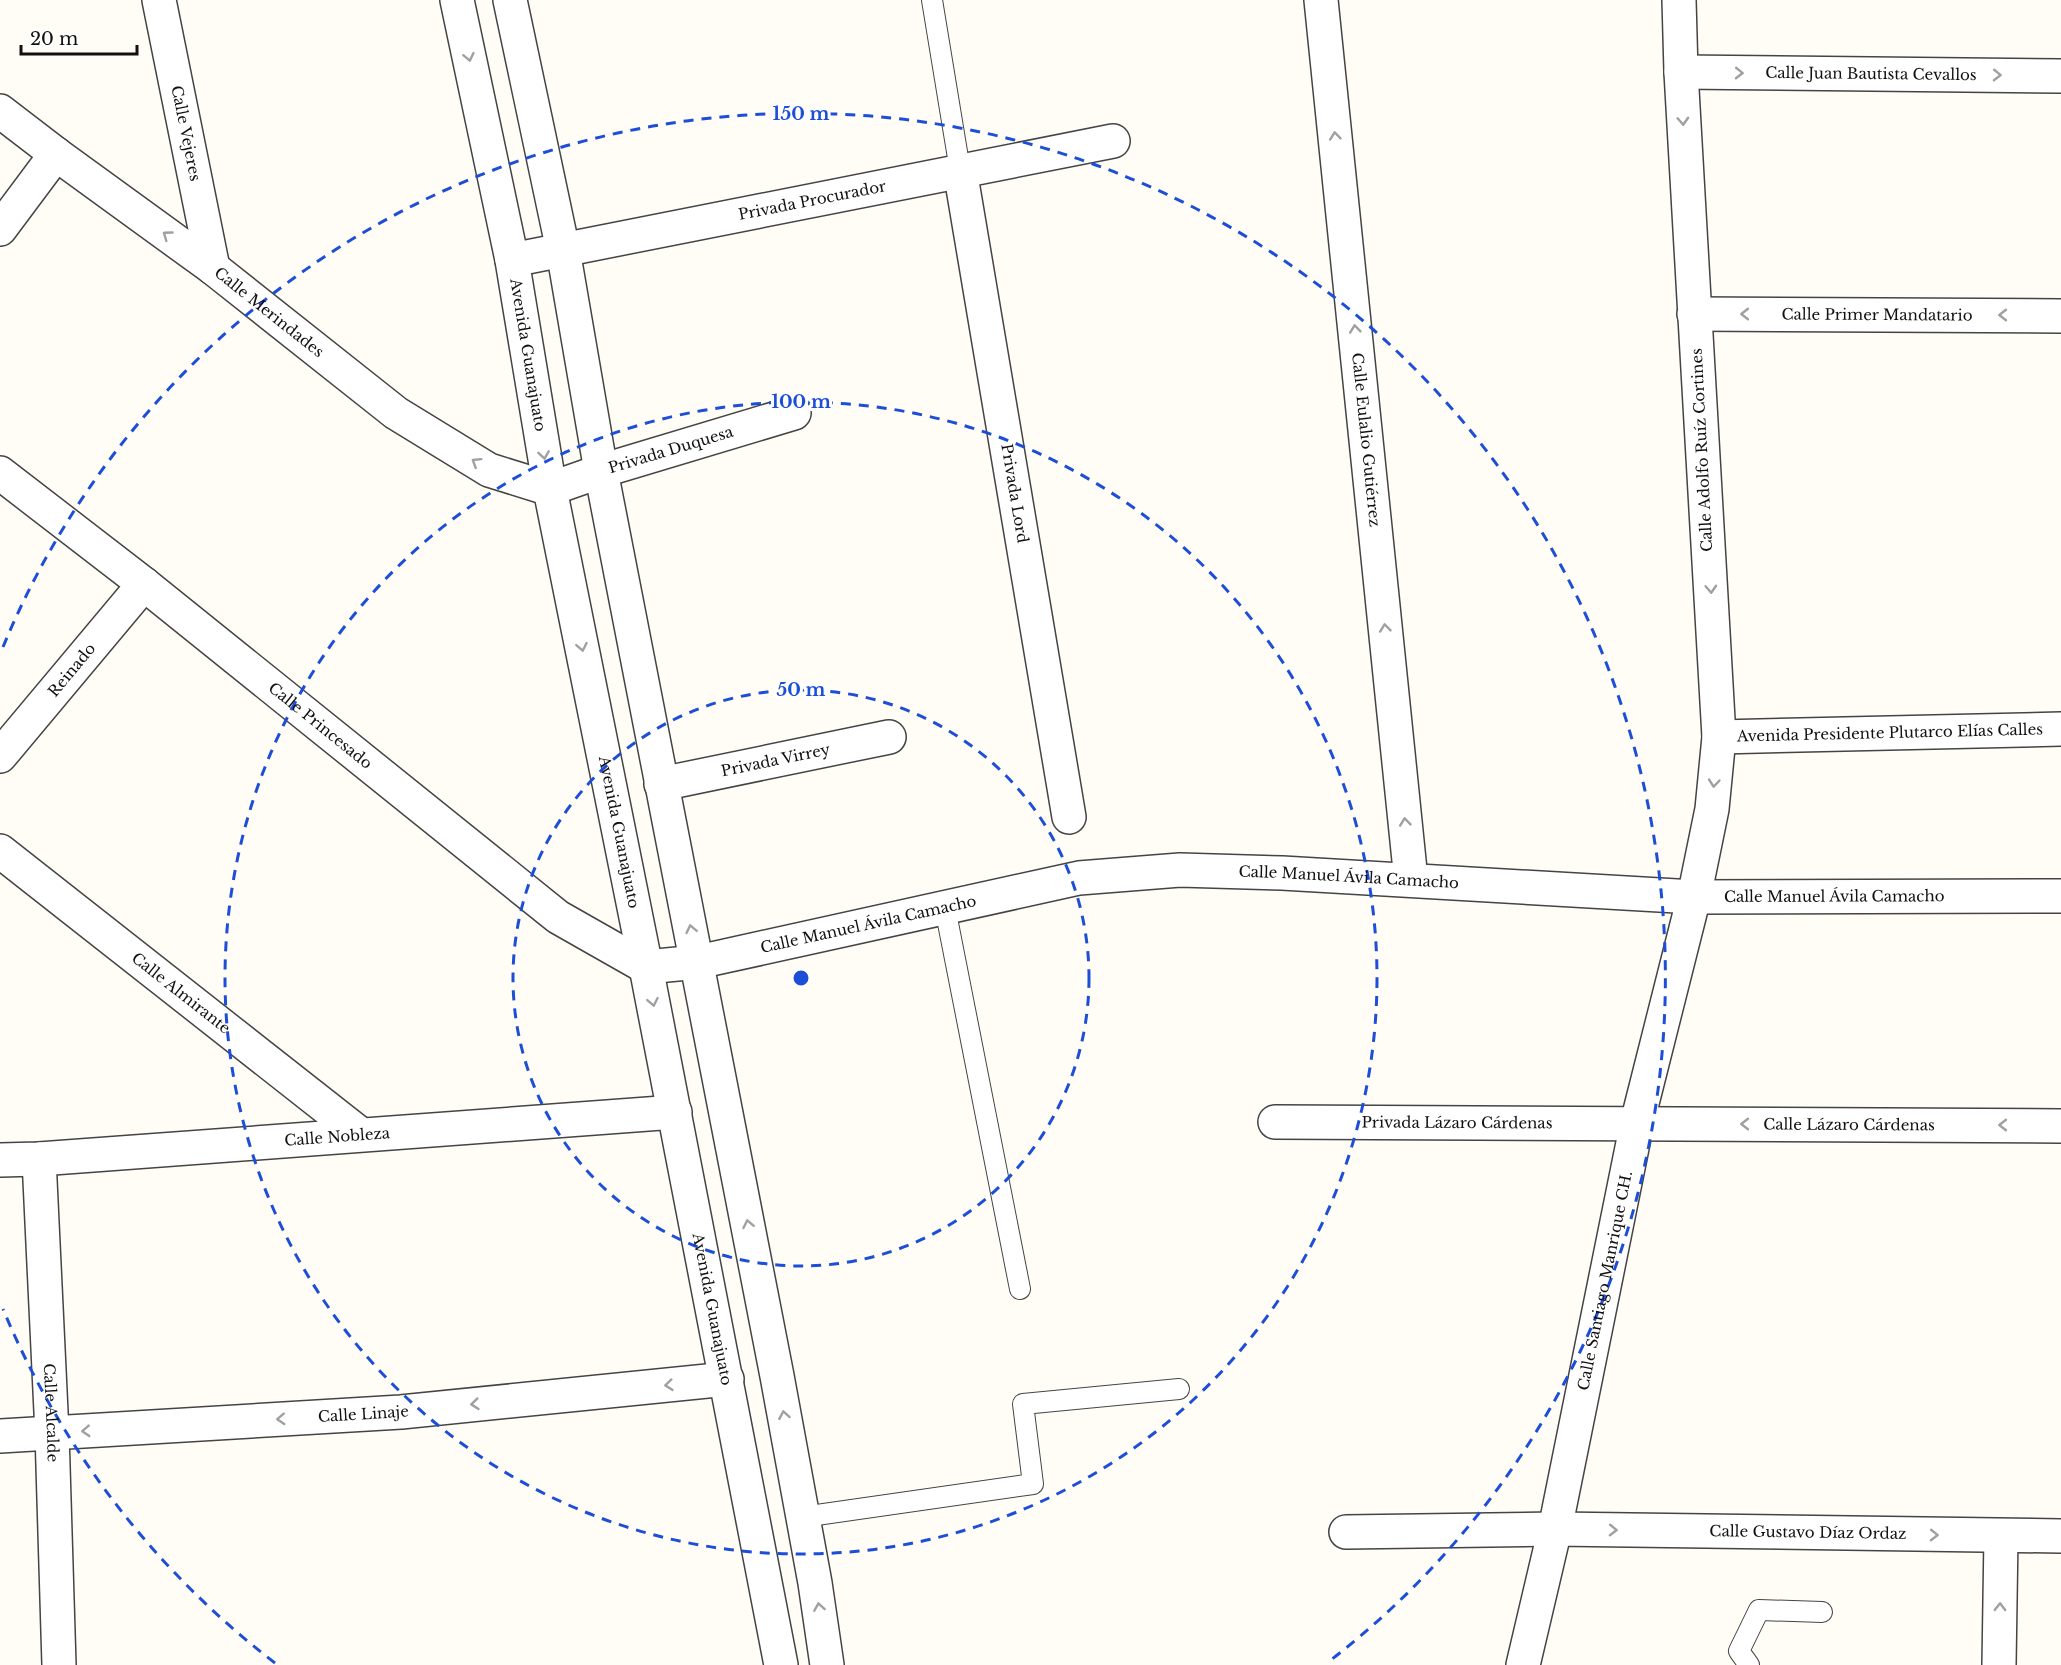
<svg xmlns="http://www.w3.org/2000/svg" width="2061" height="1665" font-family="'Libre Baskerville',serif">
  <style>
    .lines { fill: none; stroke-linecap: round; stroke-linejoin: round }
    .service-casing { stroke: #444; stroke-width: 22 }
    .minor-casing { stroke: #444; stroke-width: 36 }
    .tertiary-casing { stroke: #444; stroke-width: 36 }
    .service { stroke: #fff; stroke-width: 20 }
    .minor { stroke: #fff; stroke-width: 33 }
    .tertiary { stroke: #fff; stroke-width: 33 }
    .oneway { stroke: #a0a0a0 }
    .ring { fill: none; stroke: #1d4ed8; stroke-width: 3; stroke-dasharray: 10 8 }
    .labels { text-anchor: middle; stroke-width: 6; stroke-linejoin: round; paint-order: stroke }
    .street-label { font-size: 15px; fill: #111; stroke: #fff }
    .centre { fill: #1d4ed8; stroke: #fff; stroke-width: 3 }
    .ring-label { font-size: 18px; text-anchor: middle; font-weight: bold; fill: #1d4ed8; stroke: #fff; stroke-width: 6; stroke-linejoin: round; paint-order: stroke }
  </style>
  <rect width="100%" height="100%" fill="#fffdf5"/>
  <g class="lines">
    <defs>
      <path id="service" d="M 932,0 L 960,170
        M 945,908 L 1020,1289
        M 803,1517 L 1033,1484 L 1023,1404 L 1179,1389
        M 1749,1665 L 1739,1651 L 1759,1610 L 1822,1612"/>
      <g id="minor">
        <path id="s1" d="M 159,0 L 213,268"/>
        <path id="s2" d="M 1321,0 L 1411,880"/>
        <path id="s3" d="M 1681,72 L 2061,76"/>
        <path id="s4" d="M 0,111 L 56,154 L 213,268 L 396,413 L 489,470 L 550,489 L 601,471 L 794,413"/>
        <path id="s5" d="M 960,170 L 1069,817"/>
        <path d="M 0,229 L 56,154"/>
        <path id="s6" d="M 512,260 L 1113,141"/>
        <path id="s7" d="M 1694,314 L 2061,316"/>
        <path id="s8" d="M 0,473 L 144,584 L 558,917 L 646,967 L 698,962 L 1079,878 L 1180,870 L 1282,873 L 1694,897 L 2061,896"/>
        <path id="s9" d="M 1719,737 L 2061,729"/>
        <path id="s10" d="M 0,756 L 144,584"/>
        <path id="s11" d="M 661,784 L 889,737"/>
        <path id="s12" d="M 0,851 L 360,1134"/>
        <path id="s13" d="M 1275,1122 L 2061,1126"/>
        <path id="s14" d="M 39,1159 L 52,1433 L 59,1665"/>
        <path id="s15" d="M 0,1160 L 39,1159 L 675,1112"/>
        <path id="s16" d="M 0,1436 L 401,1412 L 727,1379"/>
        <path id="s17" d="M 1346,1532 L 1555,1529 L 2061,1536"/>
        <path id="s18" d="M 1523,1665 L 1555,1529 L 1637,1123 L 1694,897 L 1712,809 L 1719,737 L 1681,72 L 1679,0"/>
        <path d="M 1999,1665 L 2001,1536"/>
      </g>
      <g id="tertiary">
        <path id="s19" d="M 457,0 L 512,260 L 550,489 L 646,967 L 781,1665"/>
        <path d="M 510,0 L 563,250 L 601,471 L 777,1376 L 815,1583 L 827,1665"/>
      </g>
    </defs>
    <use href="#service" class="service-casing"/>
    <use href="#minor" class="minor-casing"/>
    <use href="#tertiary" class="tertiary-casing"/>
    <use href="#service" class="service"/>
    <use href="#minor" class="minor"/>
    <use href="#tertiary" class="tertiary"/>
  </g>
  <defs><path id="oneway-chevron" d="M-2-3.5L2.5 0L-2 3.5" fill="none" stroke-width="1.6" stroke-linecap="round" stroke-linejoin="round" transform="scale(1.5)"/></defs>
  <g class="oneway">
    <use href="#oneway-chevron" transform="translate(469 57) rotate(78)"/>
    <use href="#oneway-chevron" transform="translate(1739 73) rotate(1)"/>
    <use href="#oneway-chevron" transform="translate(1997 75) rotate(1)"/>
    <use href="#oneway-chevron" transform="translate(1683 121) rotate(87)"/>
    <use href="#oneway-chevron" transform="translate(1335 136) rotate(-96)"/>
    <use href="#oneway-chevron" transform="translate(167 235) rotate(-144)"/>
    <use href="#oneway-chevron" transform="translate(1745 314) rotate(-180)"/>
    <use href="#oneway-chevron" transform="translate(2003 315) rotate(-180)"/>
    <use href="#oneway-chevron" transform="translate(1355 329) rotate(-96)"/>
    <use href="#oneway-chevron" transform="translate(544 455) rotate(81)"/>
    <use href="#oneway-chevron" transform="translate(476 462) rotate(-148)"/>
    <use href="#oneway-chevron" transform="translate(1711 589) rotate(87)"/>
    <use href="#oneway-chevron" transform="translate(1385 628) rotate(-96)"/>
    <use href="#oneway-chevron" transform="translate(582 647) rotate(79)"/>
    <use href="#oneway-chevron" transform="translate(1714 783) rotate(95)"/>
    <use href="#oneway-chevron" transform="translate(1405 822) rotate(-96)"/>
    <use href="#oneway-chevron" transform="translate(691 929) rotate(-102)"/>
    <use href="#oneway-chevron" transform="translate(653 1002) rotate(79)"/>
    <use href="#oneway-chevron" transform="translate(1745 1124) rotate(-180)"/>
    <use href="#oneway-chevron" transform="translate(2003 1125) rotate(-180)"/>
    <use href="#oneway-chevron" transform="translate(748 1224) rotate(-101)"/>
    <use href="#oneway-chevron" transform="translate(669 1385) rotate(174)"/>
    <use href="#oneway-chevron" transform="translate(475 1404) rotate(174)"/>
    <use href="#oneway-chevron" transform="translate(784 1415) rotate(-100)"/>
    <use href="#oneway-chevron" transform="translate(281 1419) rotate(177)"/>
    <use href="#oneway-chevron" transform="translate(86 1431) rotate(177)"/>
    <use href="#oneway-chevron" transform="translate(1613 1530) rotate(1)"/>
    <use href="#oneway-chevron" transform="translate(1934 1535) rotate(1)"/>
    <use href="#oneway-chevron" transform="translate(819 1607) rotate(-99)"/>
    <use href="#oneway-chevron" transform="translate(2000 1607) rotate(-89)"/>
  </g>
  <g class="ring">
    <circle cx="801" cy="978" r="288"/>
    <circle cx="801" cy="978" r="576"/>
    <path d="M275 1663A864 864 0 0 1 3 1309M3 647A864 864 0 1 1 1327 1663"/>
  </g>
  <g class="labels">
    <g class="street-label">
      <text dy="5" stroke="none"><textPath href="#s3" startOffset="190">Calle Juan Bautista Cevallos</textPath></text>
      <text dy="5" stroke="none"><textPath href="#s1" startOffset="136">Calle Vejeres</textPath></text>
      <text dy="5" stroke="none"><textPath href="#s6" startOffset="306">Privada Procurador</textPath></text>
      <text dy="5" stroke="none"><textPath href="#s4" startOffset="336">Calle Merindades</textPath></text>
      <text dy="5" stroke="none"><textPath href="#s7" startOffset="183">Calle Primer Mandatario</textPath></text>
      <text dy="5" stroke="none"><textPath href="#s19" startOffset="362">Avenida Guanajuato</textPath></text>
      <text dy="5" stroke="none"><textPath href="#s2" startOffset="442">Calle Eulalio Gutiérrez</textPath></text>
      <text dy="5" stroke="none"><textPath href="#s4" startOffset="798">Privada Duquesa</textPath></text>
      <text transform="translate(1702 450) rotate(-93)" y="5">Calle Adolfo Ruíz Cortines</text>
      <text dy="5" stroke="none"><textPath href="#s5" startOffset="328">Privada Lord</textPath></text>
      <text dy="5" stroke="none"><textPath href="#s10" startOffset="112">Reinado</textPath></text>
      <text dy="5" stroke="none"><textPath href="#s8" startOffset="408">Calle Princesado</textPath></text>
      <text dy="5" stroke="none"><textPath href="#s9" startOffset="171">Avenida Presidente Plutarco Elías Calles</textPath></text>
      <text dy="5" stroke="none"><textPath href="#s11" startOffset="117">Privada Virrey</textPath></text>
      <text dy="5" stroke="none"><textPath href="#s19" startOffset="848">Avenida Guanajuato</textPath></text>
      <text dy="5" stroke="none"><textPath href="#s8" startOffset="1527">Calle Manuel Ávila Camacho</textPath></text>
      <text dy="5" stroke="none"><textPath href="#s8" startOffset="2013">Calle Manuel Ávila Camacho</textPath></text>
      <text dy="5" stroke="none"><textPath href="#s8" startOffset="1041">Calle Manuel Ávila Camacho</textPath></text>
      <text dy="5" stroke="none"><textPath href="#s12" startOffset="230">Calle Almirante</textPath></text>
      <text dy="5" stroke="none"><textPath href="#s13" startOffset="182">Privada Lázaro Cárdenas</textPath></text>
      <text dy="5" stroke="none"><textPath href="#s13" startOffset="574">Calle Lázaro Cárdenas</textPath></text>
      <text dy="5" stroke="none"><textPath href="#s15" startOffset="338">Calle Nobleza</textPath></text>
      <text dy="5" stroke="none"><textPath href="#s18" startOffset="393">Calle Santiago Manrique CH.</textPath></text>
      <text dy="5" stroke="none"><textPath href="#s19" startOffset="1334">Avenida Guanajuato</textPath></text>
      <text dy="5" stroke="none"><textPath href="#s14" startOffset="254">Calle Alcalde</textPath></text>
      <text dy="5" stroke="none"><textPath href="#s16" startOffset="364">Calle Linaje</textPath></text>
      <text dy="5" stroke="none"><textPath href="#s17" startOffset="462">Calle Gustavo Díaz Ordaz</textPath></text>
    </g>
  </g>
  <circle cx="801" cy="978" r="9" class="centre"/>
  <g class="ring-label">
    <text x="801" y="120">150 m</text>
    <text x="801" y="408">100 m</text>
    <text x="801" y="696">50 m</text>
  </g>
  <path d="M21 45v9h116v-9" fill="none" stroke="#111111" stroke-width="3"/>
  <text x="30" y="45" font-size="18" fill="#111111" stroke="#ffffff" stroke-width="4.5" paint-order="stroke">20 m</text>
</svg>
